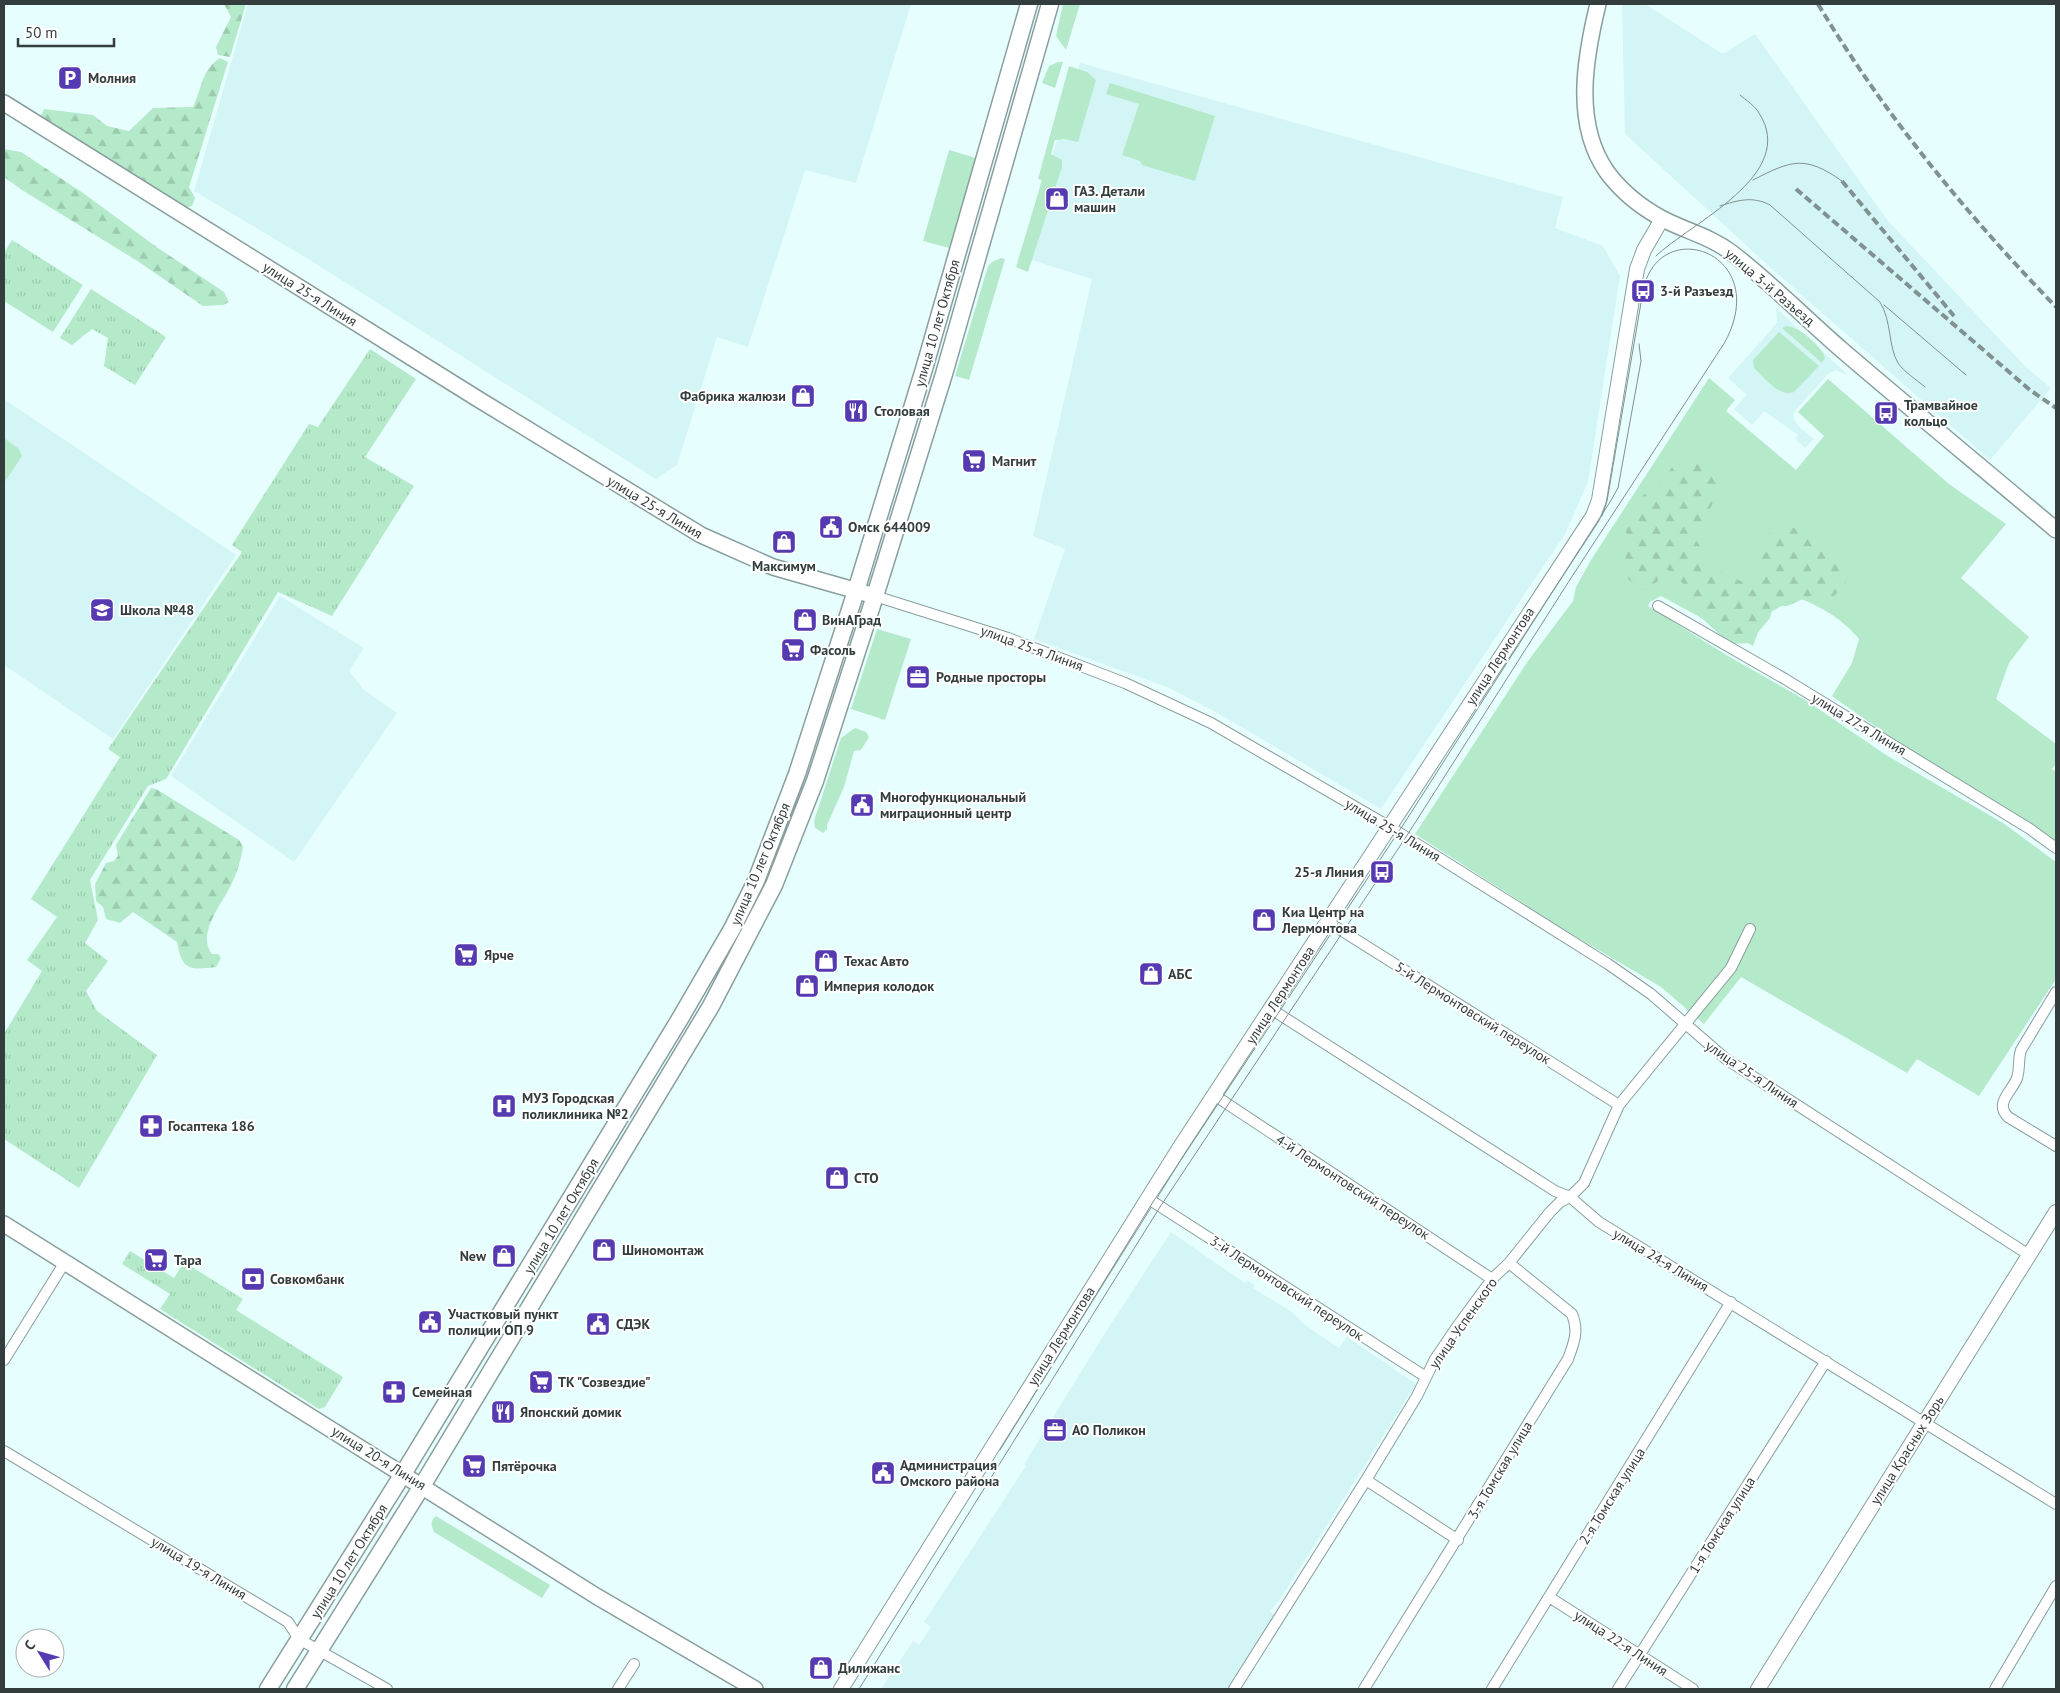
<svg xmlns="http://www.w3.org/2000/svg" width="2060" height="1693" font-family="'PT Sans',sans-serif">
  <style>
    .built { fill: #d4f5f5 }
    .green { fill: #b4eaca }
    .forest { fill: url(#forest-firs) }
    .park { fill: url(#park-tufts) }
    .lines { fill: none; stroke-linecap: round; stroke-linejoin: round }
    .minor-casing { stroke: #899e9e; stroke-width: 12 }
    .tertiary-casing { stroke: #899e9e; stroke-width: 16 }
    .secondary-casing { stroke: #899e9e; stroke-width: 18 }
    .primary-casing { stroke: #899e9e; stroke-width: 19 }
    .minor { stroke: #fff; stroke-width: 10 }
    .tertiary { stroke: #fff; stroke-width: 14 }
    .secondary { stroke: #fff; stroke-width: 15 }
    .primary { stroke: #fff; stroke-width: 16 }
    .tram { stroke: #819090; stroke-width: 1 }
    .rail { stroke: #819090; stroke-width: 4; stroke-dasharray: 8 4; stroke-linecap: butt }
    .labels { text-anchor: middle; stroke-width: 4; stroke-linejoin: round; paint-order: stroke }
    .poi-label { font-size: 14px; font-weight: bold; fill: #343d3d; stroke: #fff; text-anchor: start }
    .street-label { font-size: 14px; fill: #343d3d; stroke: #fff }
  </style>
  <defs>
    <pattern id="forest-firs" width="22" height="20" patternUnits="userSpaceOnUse" patternTransform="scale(1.25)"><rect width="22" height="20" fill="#b4eaca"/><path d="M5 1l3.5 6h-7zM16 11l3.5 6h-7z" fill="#9bcaae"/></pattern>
    <pattern id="park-tufts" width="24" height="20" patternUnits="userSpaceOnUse" patternTransform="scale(1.25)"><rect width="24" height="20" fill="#b4eaca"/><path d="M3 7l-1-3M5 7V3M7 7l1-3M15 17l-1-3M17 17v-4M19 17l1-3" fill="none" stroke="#9bcaae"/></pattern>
  </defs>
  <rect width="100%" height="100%" fill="#e7fefe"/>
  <path class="built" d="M 248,4 L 911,4 L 856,183 L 805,170 L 748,347 L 717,337 L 677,465 L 656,479 L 305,257 L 194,191 Z
    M 1622,4 L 1645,4 L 1723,54 L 1755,34 L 1888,221 L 2026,367 L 2051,388 L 1990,460 L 1772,269 L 1625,134 Z
    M 1080,63 L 1563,197 L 1555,228 L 1603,246 L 1620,276 L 1588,482 L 1565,534 L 1381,809 L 1214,711 L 1167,687 L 1034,639 L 1065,549 L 1033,536 L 1092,279 L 1022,257 Z
    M 1776,308 L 1848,375 L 1835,370 L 1828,374 L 1795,411 L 1793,418 L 1799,427 L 1814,439 L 1805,448 L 1795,439 L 1798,435 L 1764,411 L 1752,425 L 1734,409 L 1747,395 L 1728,378 L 1771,330 L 1777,322 Z
    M 4,399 L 236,555 L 113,739 L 4,665 Z
    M 280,596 L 364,648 L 349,671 L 364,690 L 397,713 L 294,862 L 171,776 Z
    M 1171,1232 L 1245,1283 L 1247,1280 L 1255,1285 L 1253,1288 L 1292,1312 L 1305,1325 L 1339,1348 L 1347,1337 L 1416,1384 L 1279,1601 L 1270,1611 L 1274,1615 L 1239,1673 L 1227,1689 L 881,1689 L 913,1641 L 919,1645 L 931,1627 L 924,1622 L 1026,1466 L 1024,1464 L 1107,1330 Z"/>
  <path class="green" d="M 1063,4 L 1080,4 L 1066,50 L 1056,36 Z
    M 1058,62 L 1063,62 L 1055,88 L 1042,83 L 1049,66 Z
    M 1069,66 L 1087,72 L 1096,80 L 1078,142 L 1064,139 L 1055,140 L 1051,154 L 1062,160 L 1062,167 L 1028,272 L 1016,267 L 1042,180 L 1038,179 Z
    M 1110,83 L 1215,116 L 1195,181 L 1142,165 L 1140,161 L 1122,155 L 1139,104 L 1106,94 Z
    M 949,150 L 976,158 L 949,248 L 923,241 Z
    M 1001,258 L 1005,259 L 969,380 L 955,376 L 988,266 L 992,262 Z
    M 1786,326 C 1797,325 1823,347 1825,358 L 1822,363 L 1782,328 Z
    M 1779,332 L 1819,366 L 1794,392 C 1779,398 1764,377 1754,368 L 1753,360 Z
    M 1709,378 L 1735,400 L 1726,411 L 1796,470 L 1824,436 L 1798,412 L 1828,379 L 1949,484 L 2006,524 L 1961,578 L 2029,637 L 2009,663 L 1996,699 L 2056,744 L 2056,764 L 2052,769 L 2056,772 L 2056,842 L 1893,739 L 1832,696 L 1852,663 L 1859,639 C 1839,616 1824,609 1797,597 L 1764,616 L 1753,646 L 1661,596 L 1650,602 L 1648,606 L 1728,656 L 1807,701 L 1886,755 L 2003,823 L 2056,862 L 2056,979 L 1979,1096 L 1917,1059 L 1907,1073 L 1741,977 L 1704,1024 L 1661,987 L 1563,929 L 1415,834 L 1528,661 L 1573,601 L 1576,587 L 1591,560 Z
    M 4,438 L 19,449 L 22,456 L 4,483 Z
    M 877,629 L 911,639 L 885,720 L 851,709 Z
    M 855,728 L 866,732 L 869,737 L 861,750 L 854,751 L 844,787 L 827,825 L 827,829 L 823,833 L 815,828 L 814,821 L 841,738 Z
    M 436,1516 L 550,1585 L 542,1598 L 434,1532 C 431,1525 430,1521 436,1516 Z"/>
  <path class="forest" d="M 224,4 L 246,4 L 230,57 L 218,55 L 216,47 L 231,17 Z
    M 220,58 L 228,62 L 189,187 L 195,198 L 192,206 L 185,208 L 40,118 L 44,109 L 93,115 L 107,126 L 129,131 L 153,108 L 193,107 C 202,89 201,70 220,58 Z
    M 4,149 L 21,152 L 83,193 L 158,248 L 224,292 L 229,302 L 223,305 L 203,306 L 139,262 L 22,190 L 4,177 Z
    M 1695,457 L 1718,470 L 1718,495 L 1702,522 L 1696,540 L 1712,566 L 1756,589 L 1762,583 L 1756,566 L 1763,537 L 1784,526 L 1802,530 L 1827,547 L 1825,560 L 1829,563 L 1846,564 L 1850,573 L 1842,589 L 1830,599 L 1815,594 L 1787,606 L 1773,606 L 1770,618 L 1749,643 L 1730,644 L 1694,611 L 1684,596 L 1683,584 L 1674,572 L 1664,569 L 1657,582 L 1642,590 L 1628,579 L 1625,555 L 1626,530 L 1639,498 L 1658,486 L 1676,462 Z
    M 151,788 L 156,789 L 239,840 L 243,847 C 241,860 237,873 231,885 C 222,904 196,934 212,954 L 218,954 L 221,958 L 216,967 C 190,970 182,971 177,942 L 133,912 L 120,923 L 106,919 L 103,907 L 96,901 L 95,884 L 106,863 L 114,861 L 118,856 L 116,845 Z"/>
  <path class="park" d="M 12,240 L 83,285 L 53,332 L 4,301 L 4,253 Z
    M 91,289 L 166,337 L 135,385 L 104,366 L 108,338 L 92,329 L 72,345 L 60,338 Z
    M 370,349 L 416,379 L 365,457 L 414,486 L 332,616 L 278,592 L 166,779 L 148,786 L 90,880 L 98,920 L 85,943 L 108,961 L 86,991 L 97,1011 L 157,1055 L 79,1188 L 4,1139 L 4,1034 L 42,971 L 27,960 L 57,917 L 31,899 L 120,757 L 108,749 L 242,552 L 232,545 L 309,424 L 318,427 Z
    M 130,1251 L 174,1278 L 184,1262 L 243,1299 L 236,1310 L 343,1377 L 325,1407 L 319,1409 L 160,1309 L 170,1294 L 122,1264 Z"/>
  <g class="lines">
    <defs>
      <path id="minor" d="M 875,596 L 1008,638 L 1125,683 L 1211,723 L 1390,827 L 1608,964 L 1651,994 L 1726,1059 L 2029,1255
        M 1658,606 L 1785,679 L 2030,829 L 2056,848
        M 1328,922 L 1619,1105
        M 2056,992 L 2021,1050 C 2018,1059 2020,1069 2017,1078 C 2012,1092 1994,1103 2008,1117 L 2056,1146
        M 1271,1009 L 1555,1191 L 1570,1197 L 1599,1222 L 2056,1504
        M 1214,1095 L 1492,1279
        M 1147,1198 L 1426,1377
        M 4,1360 L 65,1262
        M 4,1451 L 288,1622 L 299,1639 L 387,1689
        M 1366,1480 L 1458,1540
        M 1549,1597 L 1693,1689
        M 618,1689 L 634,1664
        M 1234,1689 L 1366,1480 L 1417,1396 L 1435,1359 L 1456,1328 L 1492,1279 L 1509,1263 L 1550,1212 L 1560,1202 L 1570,1197 L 1584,1183 L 1619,1105 L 1731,968 L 1750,929
        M 1364,1689 L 1568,1359 C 1574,1343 1579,1331 1572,1314 L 1509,1263
        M 1492,1689 L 1731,1302
        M 1618,1689 L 1826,1361
        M 1995,1689 L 2056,1586"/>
      <path id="tertiary" d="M 841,1689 L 1180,1147 L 1593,516 L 1599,500 L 1637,269 L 1644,250 L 1662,219
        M 1758,1689 L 2056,1212"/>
      <path id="secondary" d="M 1598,4 C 1585,57 1573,124 1607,172 C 1621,191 1641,207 1661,218 C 1685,231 1710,236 1732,253 C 1771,283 1805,318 1842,350 C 1913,411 1985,470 2056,530
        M 4,103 L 478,399 L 701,535 L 773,567 L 875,596
        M 4,1224 L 596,1596 L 755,1689"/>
      <path id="primary" d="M 268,1689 L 403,1474 L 681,1017 L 732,929 L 756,881 L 797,774 L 856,591 L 924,369 L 1029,4
        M 295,1689 L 422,1486 L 711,1006 L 774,885 L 815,781 L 875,596 L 944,374 L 1050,4"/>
    </defs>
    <use href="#minor" class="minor-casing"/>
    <use href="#tertiary" class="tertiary-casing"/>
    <use href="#secondary" class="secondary-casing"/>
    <use href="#primary" class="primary-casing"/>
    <use href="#minor" class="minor"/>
    <use href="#tertiary" class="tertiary"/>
    <use href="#secondary" class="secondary"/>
    <use href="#primary" class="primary"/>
    <path class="tram" d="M 1753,180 C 1792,160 1805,155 1842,181
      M 1720,206 C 1738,200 1753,196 1770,205 L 1880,302 C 1892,322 1888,346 1898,363 C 1904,372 1917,380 1925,387
      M 1656,256 C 1690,223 1799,175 1759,113 C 1755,106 1746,100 1740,95
      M 1884,305 L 1966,375
      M 1000,1450 L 1153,1202 L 1405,822 L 1610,502 L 1618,488 L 1639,372 L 1641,361 L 1639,344
      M 859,1689 L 1160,1207 L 1406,837 L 1571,578 L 1725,342 C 1773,252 1658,213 1643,291 L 1607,501 L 1602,516"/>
    <path class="rail" d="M 1818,4 C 1884,114 1967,215 2056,307
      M 1842,181 L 1954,316
      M 1796,189 L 2030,390 L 2056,408"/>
  </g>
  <defs>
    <symbol id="parking-square" viewBox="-11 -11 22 22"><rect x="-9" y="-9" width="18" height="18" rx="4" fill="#553ab1" stroke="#fff"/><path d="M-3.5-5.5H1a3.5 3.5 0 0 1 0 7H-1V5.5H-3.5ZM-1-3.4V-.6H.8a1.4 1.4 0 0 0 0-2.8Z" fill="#fff"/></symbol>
    <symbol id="shop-square" viewBox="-11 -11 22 22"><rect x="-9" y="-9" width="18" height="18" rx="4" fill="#553ab1" stroke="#fff"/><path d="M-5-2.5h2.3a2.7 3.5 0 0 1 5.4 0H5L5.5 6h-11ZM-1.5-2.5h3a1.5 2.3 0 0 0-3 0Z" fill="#fff"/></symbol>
    <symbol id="bus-square" viewBox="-11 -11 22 22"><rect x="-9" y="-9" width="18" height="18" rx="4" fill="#553ab1" stroke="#fff"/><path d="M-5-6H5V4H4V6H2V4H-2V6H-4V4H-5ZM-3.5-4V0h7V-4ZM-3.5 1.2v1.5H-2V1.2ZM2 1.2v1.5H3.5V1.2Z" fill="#fff"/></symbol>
    <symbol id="restaurant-square" viewBox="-11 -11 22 22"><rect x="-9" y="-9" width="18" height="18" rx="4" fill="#553ab1" stroke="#fff"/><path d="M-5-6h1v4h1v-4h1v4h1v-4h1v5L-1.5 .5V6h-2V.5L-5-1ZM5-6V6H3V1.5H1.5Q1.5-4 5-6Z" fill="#fff"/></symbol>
    <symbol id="supermarket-square" viewBox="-11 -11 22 22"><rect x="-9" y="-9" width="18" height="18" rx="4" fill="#553ab1" stroke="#fff"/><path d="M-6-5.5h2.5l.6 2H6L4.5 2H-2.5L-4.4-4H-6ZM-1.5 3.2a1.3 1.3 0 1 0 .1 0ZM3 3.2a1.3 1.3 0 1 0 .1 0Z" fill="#fff"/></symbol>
    <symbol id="civic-square" viewBox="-11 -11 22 22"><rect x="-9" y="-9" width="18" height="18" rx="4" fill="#553ab1" stroke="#fff"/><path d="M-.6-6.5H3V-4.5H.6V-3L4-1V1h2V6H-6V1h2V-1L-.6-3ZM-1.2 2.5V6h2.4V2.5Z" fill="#fff"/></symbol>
    <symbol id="school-square" viewBox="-11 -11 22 22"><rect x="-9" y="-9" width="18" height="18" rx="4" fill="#553ab1" stroke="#fff"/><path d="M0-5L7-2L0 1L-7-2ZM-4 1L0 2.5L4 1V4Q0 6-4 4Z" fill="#fff"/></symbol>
    <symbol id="office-square" viewBox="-11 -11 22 22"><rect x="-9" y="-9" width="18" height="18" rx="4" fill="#553ab1" stroke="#fff"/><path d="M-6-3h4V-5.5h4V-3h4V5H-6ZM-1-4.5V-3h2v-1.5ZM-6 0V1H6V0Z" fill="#fff"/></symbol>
    <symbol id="hospital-square" viewBox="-11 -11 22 22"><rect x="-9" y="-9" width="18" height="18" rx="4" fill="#553ab1" stroke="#fff"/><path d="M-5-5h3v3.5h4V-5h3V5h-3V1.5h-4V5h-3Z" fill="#fff"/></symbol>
    <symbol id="pharmacy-square" viewBox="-11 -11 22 22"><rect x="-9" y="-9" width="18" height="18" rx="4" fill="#553ab1" stroke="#fff"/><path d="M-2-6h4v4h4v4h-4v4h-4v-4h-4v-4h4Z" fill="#fff"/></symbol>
    <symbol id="bank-square" viewBox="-11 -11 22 22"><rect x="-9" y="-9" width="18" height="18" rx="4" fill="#553ab1" stroke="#fff"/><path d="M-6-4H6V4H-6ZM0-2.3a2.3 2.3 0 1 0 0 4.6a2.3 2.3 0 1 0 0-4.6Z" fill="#fff"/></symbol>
  </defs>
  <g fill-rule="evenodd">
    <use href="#parking-square" x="56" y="64" width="28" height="28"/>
    <use href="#shop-square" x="1043" y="185" width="28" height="28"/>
    <use href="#bus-square" x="1629" y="277" width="28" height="28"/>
    <use href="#shop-square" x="789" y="382" width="28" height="28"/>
    <use href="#restaurant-square" x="842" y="397" width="28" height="28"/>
    <use href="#bus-square" x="1872" y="399" width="28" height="28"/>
    <use href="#supermarket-square" x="960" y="447" width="28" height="28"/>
    <use href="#civic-square" x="817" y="513" width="28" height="28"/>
    <use href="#shop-square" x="770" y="528" width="28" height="28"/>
    <use href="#school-square" x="88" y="596" width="28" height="28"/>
    <use href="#shop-square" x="791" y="606" width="28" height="28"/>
    <use href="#supermarket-square" x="779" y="636" width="28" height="28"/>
    <use href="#office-square" x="904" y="663" width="28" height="28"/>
    <use href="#civic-square" x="848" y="791" width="28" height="28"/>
    <use href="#bus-square" x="1368" y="858" width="28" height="28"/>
    <use href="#shop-square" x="1250" y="906" width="28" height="28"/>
    <use href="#supermarket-square" x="452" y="941" width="28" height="28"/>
    <use href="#shop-square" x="812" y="947" width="28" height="28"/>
    <use href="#shop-square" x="1137" y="960" width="28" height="28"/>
    <use href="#shop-square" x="793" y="972" width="28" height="28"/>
    <use href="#hospital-square" x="490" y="1092" width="28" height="28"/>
    <use href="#pharmacy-square" x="137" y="1112" width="28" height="28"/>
    <use href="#shop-square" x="823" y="1164" width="28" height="28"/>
    <use href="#shop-square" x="590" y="1236" width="28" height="28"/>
    <use href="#shop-square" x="490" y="1242" width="28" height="28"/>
    <use href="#supermarket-square" x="142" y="1246" width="28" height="28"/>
    <use href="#bank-square" x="239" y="1265" width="28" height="28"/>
    <use href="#civic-square" x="416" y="1308" width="28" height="28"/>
    <use href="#civic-square" x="584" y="1310" width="28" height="28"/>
    <use href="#supermarket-square" x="527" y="1368" width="28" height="28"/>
    <use href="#pharmacy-square" x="380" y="1378" width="28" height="28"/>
    <use href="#restaurant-square" x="489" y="1398" width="28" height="28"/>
    <use href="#office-square" x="1041" y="1416" width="28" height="28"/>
    <use href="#supermarket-square" x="460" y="1452" width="28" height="28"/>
    <use href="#civic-square" x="869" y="1459" width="28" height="28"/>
    <use href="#shop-square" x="807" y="1654" width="28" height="28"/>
  </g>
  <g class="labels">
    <g class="poi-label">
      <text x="88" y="83">Молния</text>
      <text x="1074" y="196">ГАЗ. Детали<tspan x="1074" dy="16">машин</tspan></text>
      <text x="1660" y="296">3-й Разъезд</text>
      <text x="786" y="401" text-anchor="end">Фабрика жалюзи</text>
      <text x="1904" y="410">Трамвайное<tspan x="1904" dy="16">кольцо</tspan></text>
      <text x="874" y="416">Столовая</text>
      <text x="992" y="466">Магнит</text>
      <text x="848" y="532">Омск 644009</text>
      <text x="784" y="571" text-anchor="middle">Максимум</text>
      <text x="120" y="615">Школа №48</text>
      <text x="822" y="625">ВинАГрад</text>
      <text x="810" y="655">Фасоль</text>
      <text x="936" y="682">Родные просторы</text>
      <text x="880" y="802">Многофункциональный<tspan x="880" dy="16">миграционный центр</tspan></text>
      <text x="1364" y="877" text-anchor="end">25-я Линия</text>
      <text x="1282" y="917">Киа Центр на<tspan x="1282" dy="16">Лермонтова</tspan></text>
      <text x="484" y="960">Ярче</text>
      <text x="844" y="966">Техас Авто</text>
      <text x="1168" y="979">АБС</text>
      <text x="824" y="991">Империя колодок</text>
      <text x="522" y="1103">МУЗ Городская<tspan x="522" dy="16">поликлиника №2</tspan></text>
      <text x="168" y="1131">Госаптека 186</text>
      <text x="854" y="1183">СТО</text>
      <text x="622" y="1255">Шиномонтаж</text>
      <text x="486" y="1261" text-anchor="end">New</text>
      <text x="174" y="1265">Тара</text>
      <text x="270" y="1284">Совкомбанк</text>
      <text x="448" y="1319">Участковый пункт<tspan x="448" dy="16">полиции ОП 9</tspan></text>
      <text x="616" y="1329">СДЭК</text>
      <text x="558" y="1387">ТК "Созвездие"</text>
      <text x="412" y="1397">Семейная</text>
      <text x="520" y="1417">Японский домик</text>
      <text x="1072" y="1435">АО Поликон</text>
      <text x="900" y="1470">Администрация<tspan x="900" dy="16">Омского района</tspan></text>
      <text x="492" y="1471">Пятёрочка</text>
      <text x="838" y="1673">Дилижанс</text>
    </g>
    <g class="street-label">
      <text transform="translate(1770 287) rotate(40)" y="5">улица 3-й Разъезд</text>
      <text transform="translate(310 294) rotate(32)" y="5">улица 25-я Линия</text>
      <text transform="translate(937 323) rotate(-74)" y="5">улица 10 лет Октября</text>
      <text transform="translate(655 507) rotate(31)" y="5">улица 25-я Линия</text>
      <text transform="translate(1032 648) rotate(20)" y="5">улица 25-я Линия</text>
      <text transform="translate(1500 656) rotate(-57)" y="5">улица Лермонтова</text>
      <text transform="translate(1859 724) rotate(31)" y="5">улица 27-я Линия</text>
      <text transform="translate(1393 830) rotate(31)" y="5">улица 25-я Линия</text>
      <text transform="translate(760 864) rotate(-67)" y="5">улица 10 лет Октября</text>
      <text transform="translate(1280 995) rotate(-57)" y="5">улица Лермонтова</text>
      <text transform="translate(1473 1013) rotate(32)" y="5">5-й Лермонтовский переулок</text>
      <text transform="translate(1752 1074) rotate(34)" y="5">улица 25-я Линия</text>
      <text transform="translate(1353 1187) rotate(33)" y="5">4-й Лермонтовский переулок</text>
      <text transform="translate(561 1216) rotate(-59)" y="5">улица 10 лет Октября</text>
      <text transform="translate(1661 1260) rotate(31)" y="5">улица 24-я Линия</text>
      <text transform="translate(1287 1288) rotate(33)" y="5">3-й Лермонтовский переулок</text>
      <text transform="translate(1463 1323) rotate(-55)" y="5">улица Успенского</text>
      <text transform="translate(1061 1336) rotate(-58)" y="5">улица Лермонтова</text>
      <text transform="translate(1907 1450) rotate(-58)" y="5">улица Красных Зорь</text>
      <text transform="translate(379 1458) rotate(32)" y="5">улица 20-я Линия</text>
      <text transform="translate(1500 1470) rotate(-59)" y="5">3-я Томская улица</text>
      <text transform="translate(1612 1496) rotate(-58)" y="5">2-я Томская улица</text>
      <text transform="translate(1722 1525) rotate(-58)" y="5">1-я Томская улица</text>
      <text transform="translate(349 1561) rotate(-58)" y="5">улица 10 лет Октября</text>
      <text transform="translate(199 1568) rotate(31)" y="5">улица 19-я Линия</text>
      <text transform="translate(1621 1643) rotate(33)" y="5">улица 22-я Линия</text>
    </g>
  </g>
  <rect width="2060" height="1693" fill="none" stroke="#343d3d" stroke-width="10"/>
  <g transform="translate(40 1653) rotate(307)"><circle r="24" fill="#ffffff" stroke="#aeb1b1"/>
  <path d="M0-4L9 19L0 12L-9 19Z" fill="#553ab1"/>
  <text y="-8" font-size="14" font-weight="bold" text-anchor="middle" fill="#343d3d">С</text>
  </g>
  <path d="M18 38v8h96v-8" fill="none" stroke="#343d3d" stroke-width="2.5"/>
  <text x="25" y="38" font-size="15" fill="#343d3d" stroke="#ffffff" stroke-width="4" paint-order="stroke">50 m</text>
</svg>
